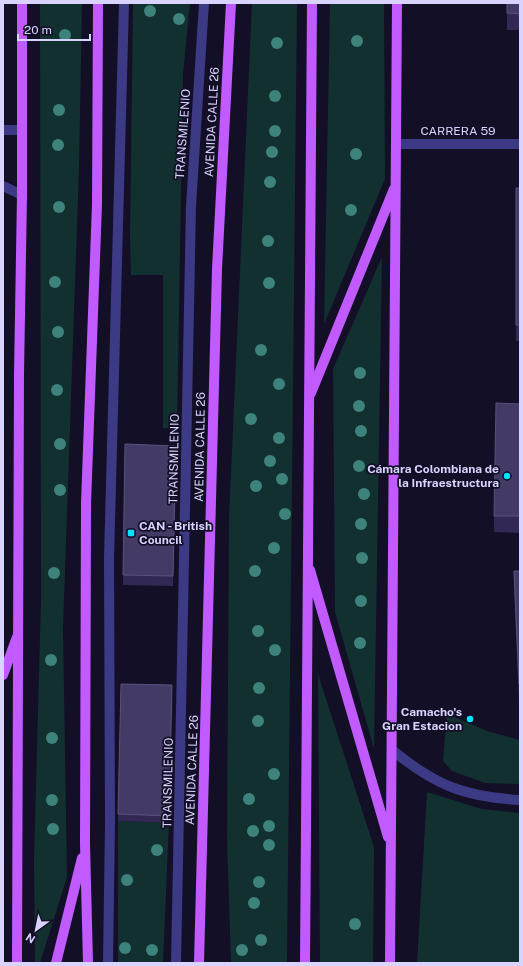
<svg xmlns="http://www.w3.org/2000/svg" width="523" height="966" font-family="'Public Sans',sans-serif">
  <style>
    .green { fill: #12302f }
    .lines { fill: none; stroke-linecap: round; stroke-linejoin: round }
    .minor { stroke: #3d3a85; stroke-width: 10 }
    .major { stroke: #c25bff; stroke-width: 10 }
    .tree { fill: #3d827b }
    .wall { fill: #312854 }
    .building { fill: #433a66; stroke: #5a527e }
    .poi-dot { fill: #00e5ff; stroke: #130f26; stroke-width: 1.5 }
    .labels { text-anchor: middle; stroke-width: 3.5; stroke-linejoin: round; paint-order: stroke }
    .street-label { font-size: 12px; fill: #d9d4ff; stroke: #130f26 }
    .poi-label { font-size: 12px; font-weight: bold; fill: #d9d4ff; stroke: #130f26; text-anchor: end }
  </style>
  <rect width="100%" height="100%" fill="#130f26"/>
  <path class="green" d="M 40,3 L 82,3 L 79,169 L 63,628 L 67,877 L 40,963 L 35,963 L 34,860 L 41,599 Z
    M 133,3 L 190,3 L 183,74 L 177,428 L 163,428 L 163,275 L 131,275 L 130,238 Z
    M 252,3 L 297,3 L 287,963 L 231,963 L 227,840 L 229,517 Z
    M 330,3 L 384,3 L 385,179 L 324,324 Z
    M 382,257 L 374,749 L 335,612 L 333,369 Z
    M 318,674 L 374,847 L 373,963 L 320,963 Z
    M 447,714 L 487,731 L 520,740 L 520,784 L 485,783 L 452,771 L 443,761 Z
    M 427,792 L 482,809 L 520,813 L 520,963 L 417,963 Z
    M 118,821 L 169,823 L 163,963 L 118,963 Z"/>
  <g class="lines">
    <path class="minor" d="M 3,130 L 22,130
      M 396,144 L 520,144
      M 3,186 L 22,195
      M 392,750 C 435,785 464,797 520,800
      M 108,963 L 110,822 L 109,558 L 124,3
      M 176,963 L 191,206 L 204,3"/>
    <path class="major" d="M 311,393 L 394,189
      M 310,570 L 388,837
      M 3,675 L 17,637
      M 17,963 L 19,374 L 22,195 L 22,3
      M 56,963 L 82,858
      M 88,963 L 85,844 L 86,504 L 97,204 L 98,3
      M 199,963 L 217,269 L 231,3
      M 305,963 L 312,3
      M 390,963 L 397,3"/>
  </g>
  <g class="tree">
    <circle cx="150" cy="11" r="6"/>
    <circle cx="179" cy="19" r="6"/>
    <circle cx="65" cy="35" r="6"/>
    <circle cx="357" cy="41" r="6"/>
    <circle cx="277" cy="43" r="6"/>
    <circle cx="275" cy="96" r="6"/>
    <circle cx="59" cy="110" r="6"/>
    <circle cx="275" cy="131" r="6"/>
    <circle cx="58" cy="145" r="6"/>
    <circle cx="272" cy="152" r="6"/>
    <circle cx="356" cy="154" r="6"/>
    <circle cx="270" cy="182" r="6"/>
    <circle cx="59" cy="207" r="6"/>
    <circle cx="351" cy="210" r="6"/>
    <circle cx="268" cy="241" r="6"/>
    <circle cx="55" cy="282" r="6"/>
    <circle cx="269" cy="283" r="6"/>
    <circle cx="58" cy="332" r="6"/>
    <circle cx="261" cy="350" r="6"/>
    <circle cx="360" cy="373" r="6"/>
    <circle cx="279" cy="384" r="6"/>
    <circle cx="57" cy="390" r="6"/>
    <circle cx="359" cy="406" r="6"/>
    <circle cx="251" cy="419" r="6"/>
    <circle cx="361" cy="431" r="6"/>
    <circle cx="279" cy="438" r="6"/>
    <circle cx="60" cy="444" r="6"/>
    <circle cx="270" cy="461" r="6"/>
    <circle cx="359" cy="466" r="6"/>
    <circle cx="282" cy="479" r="6"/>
    <circle cx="256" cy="486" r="6"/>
    <circle cx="60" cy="490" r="6"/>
    <circle cx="364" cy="494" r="6"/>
    <circle cx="285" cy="514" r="6"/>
    <circle cx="361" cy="524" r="6"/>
    <circle cx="274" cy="548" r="6"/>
    <circle cx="362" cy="558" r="6"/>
    <circle cx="255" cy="571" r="6"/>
    <circle cx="54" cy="573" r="6"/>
    <circle cx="361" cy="601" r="6"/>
    <circle cx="258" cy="631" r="6"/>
    <circle cx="360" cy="643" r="6"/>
    <circle cx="275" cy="650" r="6"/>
    <circle cx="51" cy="660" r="6"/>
    <circle cx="259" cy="688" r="6"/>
    <circle cx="258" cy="721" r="6"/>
    <circle cx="52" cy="738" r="6"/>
    <circle cx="274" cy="774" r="6"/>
    <circle cx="249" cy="799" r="6"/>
    <circle cx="52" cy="800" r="6"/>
    <circle cx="269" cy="826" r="6"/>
    <circle cx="53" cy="829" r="6"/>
    <circle cx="253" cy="831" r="6"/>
    <circle cx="269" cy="845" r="6"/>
    <circle cx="157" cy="850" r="6"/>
    <circle cx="127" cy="880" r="6"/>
    <circle cx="259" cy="882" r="6"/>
    <circle cx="254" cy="903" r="6"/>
    <circle cx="355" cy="924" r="6"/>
    <circle cx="261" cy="940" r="6"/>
    <circle cx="125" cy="948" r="6"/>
    <circle cx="152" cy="950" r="6"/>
    <circle cx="242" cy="950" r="6"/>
  </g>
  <path class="wall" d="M 507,3 L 520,3 L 520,30 L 507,30 Z
    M 516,188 L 520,188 L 520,341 L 516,341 Z
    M 520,404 L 520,533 L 494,532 L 494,516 Z
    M 125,444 L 176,446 L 173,586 L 123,585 Z
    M 514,571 L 520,571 L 520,701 L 519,701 L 514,588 Z
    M 121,684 L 172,685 L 169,823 L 118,821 Z"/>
  <path class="building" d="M 507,3 L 520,3 L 520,14 L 507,13 Z
    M 516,188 L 520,188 L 520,325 L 516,325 Z
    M 496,403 L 520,404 L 520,516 L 494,516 Z
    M 125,444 L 176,446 L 173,576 L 123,575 Z
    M 514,571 L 520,571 L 520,684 L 519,684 Z
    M 121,684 L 172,685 L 169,816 L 118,814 Z"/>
  <g class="poi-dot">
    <circle cx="507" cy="476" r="4"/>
    <rect x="127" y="529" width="8" height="8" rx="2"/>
    <circle cx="470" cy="719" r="4"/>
  </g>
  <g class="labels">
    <g class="street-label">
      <text transform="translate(212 122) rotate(-87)" y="4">AVENIDA CALLE 26</text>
      <text x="458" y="135">CARRERA 59</text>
      <text transform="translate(183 134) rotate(-86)" y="4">TRANSMILENIO</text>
      <text transform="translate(200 447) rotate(-89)" y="4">AVENIDA CALLE 26</text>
      <text transform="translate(174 459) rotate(-89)" y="4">TRANSMILENIO</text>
      <text transform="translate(192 770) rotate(-88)" y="4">AVENIDA CALLE 26</text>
      <text transform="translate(168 783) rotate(-89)" y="4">TRANSMILENIO</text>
    </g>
    <g class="poi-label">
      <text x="499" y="473">Cámara Colombiana de<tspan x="499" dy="14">la Infraestructura</tspan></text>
      <text x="139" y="530" text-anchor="start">CAN - British<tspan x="139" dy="14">Council</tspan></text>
      <text x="462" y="716">Camacho's<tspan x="462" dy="14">Gran Estacion</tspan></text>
    </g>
  </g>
  <rect width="523" height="966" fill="none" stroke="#d9d4ff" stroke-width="8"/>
  <g transform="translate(36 930) rotate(213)" stroke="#130f26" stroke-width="3" paint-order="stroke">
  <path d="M0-3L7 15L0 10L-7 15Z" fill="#d9d4ff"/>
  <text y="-6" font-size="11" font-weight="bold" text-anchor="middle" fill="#d9d4ff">N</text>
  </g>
  <path d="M18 34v6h72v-6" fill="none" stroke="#d9d4ff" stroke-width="2"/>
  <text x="24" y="34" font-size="12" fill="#d9d4ff" stroke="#130f26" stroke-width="3" paint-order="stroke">20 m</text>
</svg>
